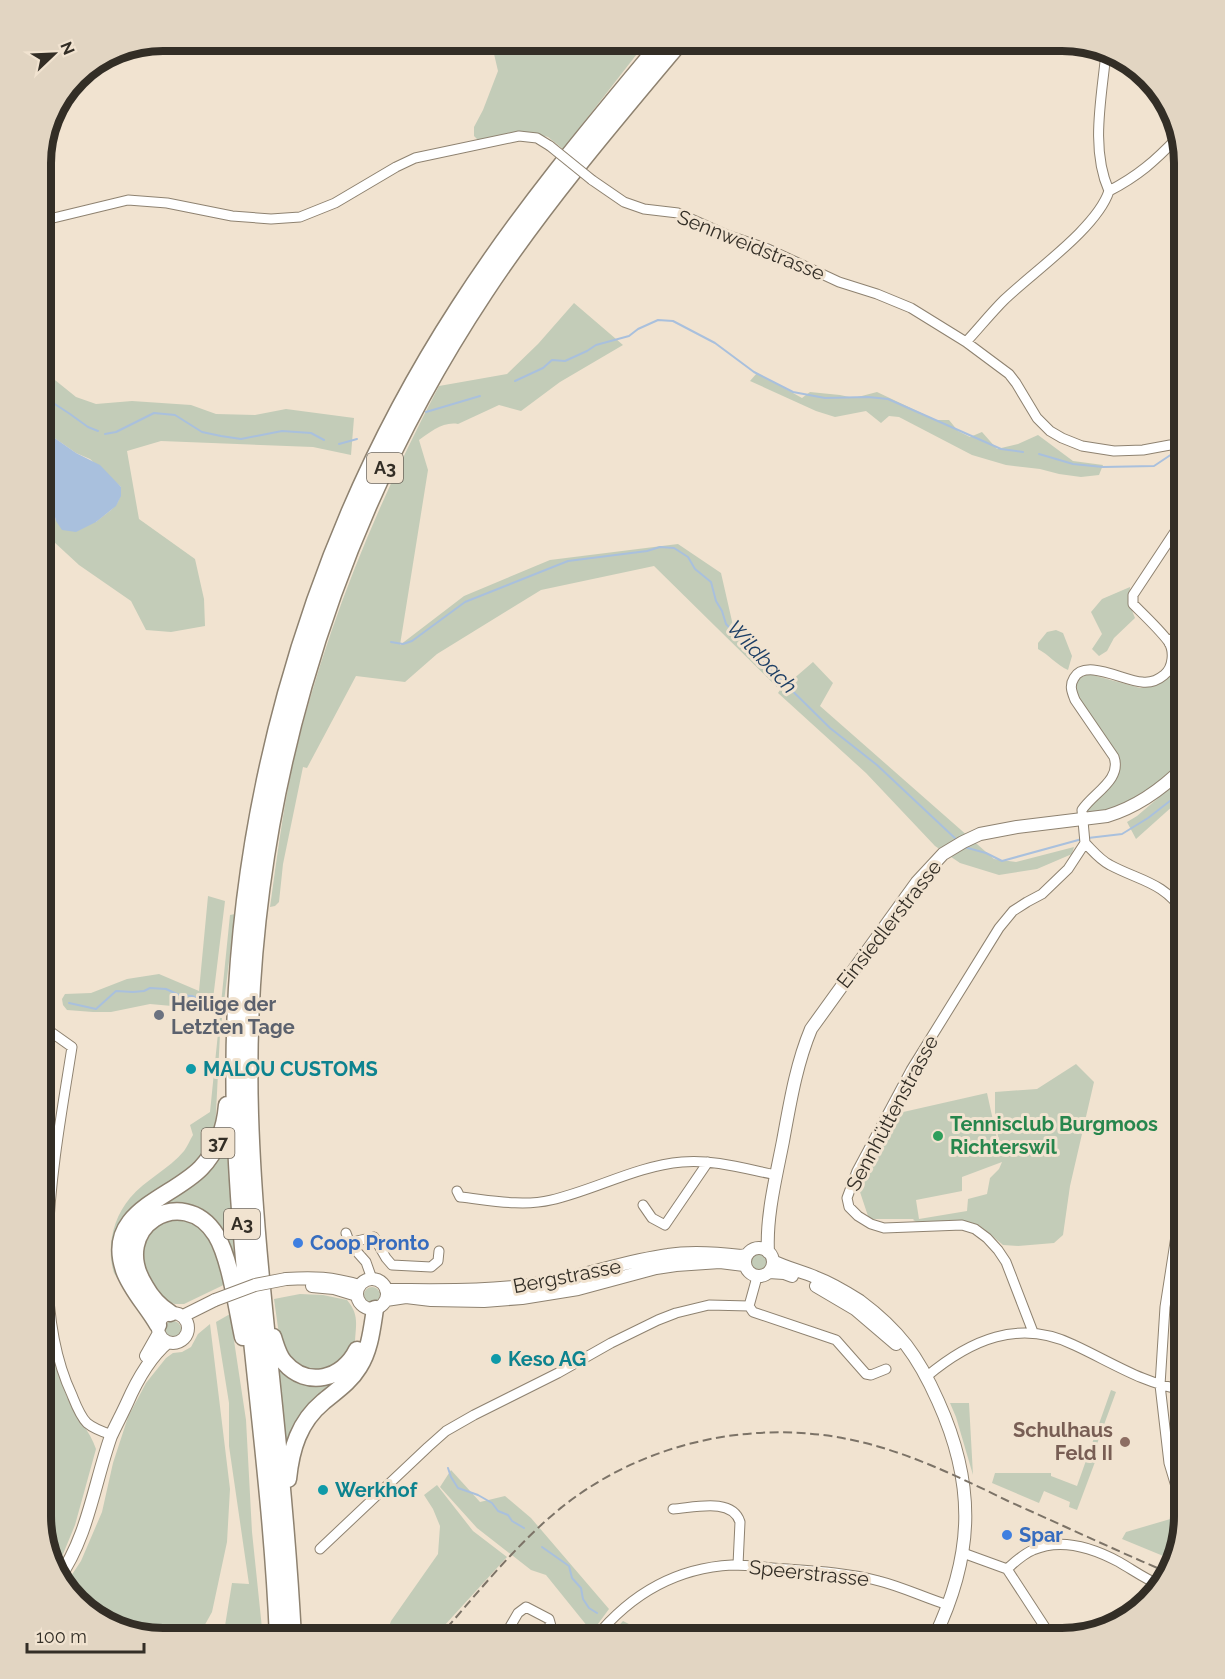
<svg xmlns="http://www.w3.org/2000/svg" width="1225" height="1679" font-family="Raleway,sans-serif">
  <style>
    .green { fill: #c3ccb8; fill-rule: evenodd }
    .water { fill: #a9c0dd }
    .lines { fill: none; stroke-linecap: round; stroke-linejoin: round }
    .stream { stroke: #a9c0dd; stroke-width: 2 }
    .minor-casing { stroke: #8e8270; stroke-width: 11 }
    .secondary-casing { stroke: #8e8270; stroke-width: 14 }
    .motorway-casing { stroke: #8e8270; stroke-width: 19 }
    .minor { stroke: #fff; stroke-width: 9 }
    .secondary { stroke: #fff; stroke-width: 12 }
    .motorway { stroke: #fff; stroke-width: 16 }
    .rail { stroke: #7c7367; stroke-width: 2; stroke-dasharray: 9 4.5; stroke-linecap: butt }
    .minor-bridge-casing { stroke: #8e8270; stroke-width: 11; stroke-linecap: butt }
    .secondary-bridge-casing { stroke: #8e8270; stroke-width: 14; stroke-linecap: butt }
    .minor-bridge { stroke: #fff; stroke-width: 9 }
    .secondary-bridge { stroke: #fff; stroke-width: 12 }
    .worship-dot { fill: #6b7280; stroke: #f1e3d0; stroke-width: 2 }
    .culture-dot { fill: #0f9aa8; stroke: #f1e3d0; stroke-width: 2 }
    .leisure-dot { fill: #2e9e5b; stroke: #f1e3d0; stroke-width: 2 }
    .shop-dot { fill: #3f7fe0; stroke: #f1e3d0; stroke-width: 2 }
    .education-dot { fill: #8d6e63; stroke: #f1e3d0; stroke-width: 2 }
    .labels { text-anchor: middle; stroke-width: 6; stroke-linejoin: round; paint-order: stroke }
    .shield { fill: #f1e3d0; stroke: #6c6459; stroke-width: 1.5 }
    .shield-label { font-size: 18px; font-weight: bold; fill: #332e26 }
    .street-label { font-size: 20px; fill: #332e26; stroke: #f1e3d0 }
    .worship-label { font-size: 20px; font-weight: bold; fill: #5b616d; stroke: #f1e3d0; text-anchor: start }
    .culture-label { font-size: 20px; font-weight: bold; fill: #0d838f; stroke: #f1e3d0; text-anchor: start }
    .leisure-label { font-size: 20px; font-weight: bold; fill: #27864d; stroke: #f1e3d0; text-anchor: start }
    .shop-label { font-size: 20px; font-weight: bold; fill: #366cbe; stroke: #f1e3d0; text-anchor: start }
    .education-label { font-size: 20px; font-weight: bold; fill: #785e54; stroke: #f1e3d0; text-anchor: end }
    .water-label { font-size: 21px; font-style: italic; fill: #1c3e65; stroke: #f1e3d0 }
    .rim { fill: none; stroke: #332e26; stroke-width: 8 }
  </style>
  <rect width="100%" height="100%" fill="#f1e3d0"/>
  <path class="green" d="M 491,41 L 647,41 L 563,149 L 548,137 L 536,134 L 478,140 L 474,136 L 474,127 L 483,110 L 498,71 Z
    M 574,303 L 623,345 L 560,382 L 521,411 L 499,405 L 458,424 C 444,421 430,432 419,440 L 428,470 L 400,645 L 464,596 L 550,560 L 678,544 L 721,573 L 734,630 L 784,687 L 813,662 L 833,683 L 820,706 L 994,859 L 1016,862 L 1074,847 L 1072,854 L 1037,869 L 999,875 L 960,863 L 935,846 L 866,773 L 778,693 L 780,690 L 654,566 L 541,590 L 437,654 L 405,682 L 356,676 L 307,768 L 303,767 L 283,864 L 279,902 L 275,906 L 270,907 C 277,858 283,808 294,759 C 325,629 377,504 439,386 L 507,374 L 538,344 Z
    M 41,371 L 45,372 L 76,397 L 96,404 L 132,401 L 191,405 L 216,414 L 255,415 L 286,409 L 354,418 L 351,455 L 313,447 L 161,441 L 127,451 L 139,519 L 195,559 L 204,599 L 205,626 L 171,632 L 146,630 L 131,601 L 79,565 L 53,541 L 41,522 L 41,462 L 45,466 L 46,481 L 56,521 L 96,522 C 109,510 121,508 121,487 L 90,459 L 76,453 L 46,432 L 41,433 Z
    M 757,373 L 802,398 L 810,392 L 840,395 L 854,398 L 877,392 L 936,420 L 949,420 L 958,431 L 970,437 L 982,432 L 997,449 L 1018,444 L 1038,435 L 1073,461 L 1103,465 L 1099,475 L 1081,477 L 1059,474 L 1040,469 L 1006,465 L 972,455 L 899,417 L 889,416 L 881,423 L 866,411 L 835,417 L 816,411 L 750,381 Z
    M 1130,587 L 1129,603 L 1135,618 L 1114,638 L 1107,651 L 1099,656 L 1092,649 L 1102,634 L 1091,612 L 1102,599 Z
    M 1056,630 L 1063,633 L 1072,656 L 1068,670 C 1057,665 1049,655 1038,649 L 1038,643 L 1047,632 Z
    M 1184,645 L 1184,764 L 1137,802 L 1084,816 L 1088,807 L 1118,775 L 1121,764 L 1076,699 L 1076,679 L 1089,674 L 1140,688 L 1158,684 L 1169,674 L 1173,654 Z
    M 1184,776 L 1184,796 L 1136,839 L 1127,822 L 1137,816 Z
    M 208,896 L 225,901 L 212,1007 L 183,1007 L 150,1004 L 111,1012 L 93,1012 L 67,1010 L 63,1005 L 62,999 L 65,994 L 91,993 L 127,979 L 159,974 L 199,991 Z
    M 235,914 L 220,1034 L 215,1132 L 200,1163 L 131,1213 L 145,1315 L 138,1311 L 114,1273 C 106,1248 113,1218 130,1198 C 145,1180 169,1169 184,1151 C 187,1147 190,1140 193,1135 L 190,1125 L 210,1112 L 230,915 Z
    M 1076,1064 L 1094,1082 L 1070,1186 L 1063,1235 L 1054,1243 L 1018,1246 L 1003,1245 L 979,1225 L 968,1222 L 917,1222 L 913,1220 L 914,1219 L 869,1219 L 856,1180 L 890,1115 L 987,1093 L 1000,1152 L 995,1114 L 995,1092 L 1037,1089 ZM 1002,1162 L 999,1169 L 990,1178 L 987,1194 L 968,1199 L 967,1211 L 919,1219 L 916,1200 L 962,1191 L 962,1177 Z
    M 222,1150 L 227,1151 L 236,1279 L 184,1304 L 175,1304 L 166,1301 L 157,1293 L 141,1258 L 147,1212 L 162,1201 L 195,1185 L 207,1174 Z
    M750 1262a9 9 0 1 1 18 0a9 9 0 1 1-18 0Z
    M 45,1256 C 50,1301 50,1360 69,1401 C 77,1418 90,1431 96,1449 L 75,1525 L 59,1564 L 55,1569 L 41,1516 L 41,1263 Z
    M364 1295a8 8 0 1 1 16 0a8 8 0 1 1-16 0Z
    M 300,1294 L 323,1295 L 347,1300 C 359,1314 356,1324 355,1341 L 364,1346 L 286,1445 L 277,1361 L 280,1342 L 274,1299 Z
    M 230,1314 L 246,1420 L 252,1532 L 263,1638 L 223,1638 L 232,1583 L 249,1584 L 229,1446 L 229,1403 L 216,1322 Z
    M165 1329a8 8 0 1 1 16 0a8 8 0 1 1-16 0Z
    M 210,1324 L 230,1489 L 227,1542 L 212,1612 L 202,1630 L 192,1638 L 156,1638 L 102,1622 L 65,1585 L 81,1561 L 102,1512 L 113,1463 L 128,1417 L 146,1383 L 166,1358 L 173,1353 L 182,1352 L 191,1347 L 198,1334 Z
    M 1111,1390 L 1116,1392 L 1094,1452 L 1098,1454 L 1077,1510 L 1069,1507 L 1070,1502 L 1044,1491 L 1039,1503 L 992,1483 L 995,1473 L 1051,1473 L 1051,1476 L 1077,1486 Z
    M 950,1403 L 969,1403 L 973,1475 L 956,1417 Z
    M 451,1470 L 480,1502 L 505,1496 L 531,1518 L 609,1609 L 592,1632 L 546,1575 L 531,1570 L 477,1528 L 440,1487 Z
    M 437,1485 L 473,1531 L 507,1557 L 433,1638 L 385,1638 L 391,1621 L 438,1554 L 440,1526 L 433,1509 L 424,1495 Z
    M 1184,1515 L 1173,1560 L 1122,1539 L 1126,1532 Z
    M 623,1621 L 656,1638 L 613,1638 L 609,1636 Z"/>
  <path class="water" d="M 46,432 L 76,453 L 100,465 L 121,487 L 121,496 L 116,506 L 96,522 L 76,532 L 62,530 L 56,521 L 46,481 L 45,467 L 41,462 L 41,433 Z"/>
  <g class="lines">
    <path class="stream" d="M 515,381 L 543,368 L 552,360 L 565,361 L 587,351 L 596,345 L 629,336 L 638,329 L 658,320 L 673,321 L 715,343 L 754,372 L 793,392 L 825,398 L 868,397 L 888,399 L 1001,449 L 1023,452
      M 41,395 L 70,414 L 88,427 L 98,431
      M 426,412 L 480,396
      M 105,434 L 116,432 L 154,413 L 175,415 L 202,432 L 221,436 L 241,439 L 282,431 L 311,433 L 324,440
      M 339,444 L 357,439
      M 1039,454 L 1073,464 L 1103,467 L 1154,466 L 1172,454
      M 391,642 L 403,644 L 412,641 L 465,602 L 568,561 L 647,551 L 660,547 L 674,548 L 688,557 L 695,569 L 711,582 L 716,601 L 722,611 L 726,624 L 743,642 L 830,728 L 877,765 L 958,841
      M 1088,838 L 1122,834 L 1148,818 L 1184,790
      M 964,847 L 986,853 L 1002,861 L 1082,839
      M 41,996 L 44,998
      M 69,1003 L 96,1009 L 116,991 L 133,992 L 144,991 L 150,988 L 166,989 L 179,995 L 192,996 L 201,1000 L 211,999
      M 448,1468 L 451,1477 L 458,1488 L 478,1495 L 492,1503 L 498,1511 L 508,1515 L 512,1521 L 524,1528
      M 542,1547 L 569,1566 L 572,1578 L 581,1588 L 583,1599 L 589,1608 L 597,1613
      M 625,1636 L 629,1638"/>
    <defs>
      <path id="minor" d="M 1106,52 C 1102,97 1090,148 1109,191
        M 592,180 L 624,202 L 644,209 L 678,213 L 727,235 L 768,249 L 839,282 L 877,294 L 911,308 L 966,342 L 1009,374 L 1016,383 L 1037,418 L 1050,431 L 1062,438 L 1082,446 L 1114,451 L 1143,450 L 1170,445 L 1177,446 L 1184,460
        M 41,221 L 128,200 L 167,203 L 232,216 L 271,219 L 300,217 L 335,203 L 396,167 L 415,158 L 519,136 L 537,138 L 550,146
        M 966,342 C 979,328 991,313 1004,300 C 1033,272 1097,228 1109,191 C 1138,176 1155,161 1178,137
        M 1169,643 L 1184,625
        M 1085,843 C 1093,851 1100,860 1110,865 C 1140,881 1164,882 1184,913
        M 41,1025 L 72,1047 C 56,1150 26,1298 72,1395 C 76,1405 80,1416 87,1423 C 94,1429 103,1432 112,1435
        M 457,1191 L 460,1197 C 489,1200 522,1207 551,1200 C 595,1190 636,1166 682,1162 C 713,1159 746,1169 776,1175
        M 643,1205 L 652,1218 L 665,1225 L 708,1162
        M 346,1233 L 350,1244 L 366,1262 L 372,1279
        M 350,1244 L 357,1241 L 374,1237 L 386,1258 L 392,1265 L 431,1267 L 438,1261 L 439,1251
        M 749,1306 L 753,1312 L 836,1340 L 866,1374 L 871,1375 L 886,1369
        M 1033,1332 L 1006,1262 L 998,1250 L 987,1238 L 975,1229 L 962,1225 L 884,1228 L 871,1224 L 858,1216 L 849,1207 L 847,1198 L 857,1171 L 911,1070 L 999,928 L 1013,911 L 1027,902 L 1042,894 L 1068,869 L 1085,843 L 1082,810 C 1093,793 1122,780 1114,757 L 1075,700 C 1072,692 1069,686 1074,678 C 1085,658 1124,681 1142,682 C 1150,683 1158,680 1164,675 C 1173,668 1175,651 1168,641 C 1159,629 1144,615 1133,604 L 1133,595 L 1184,518
        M 926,1377 C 970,1340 1019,1318 1074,1345 C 1111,1362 1144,1384 1184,1390
        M 673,1509 C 693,1508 732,1497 740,1522 L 738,1565
        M 1184,1513 L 1169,1463 L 1160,1385 L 1165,1307 L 1183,1191 L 1184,1169
        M 320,1549 L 428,1447 L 446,1431 L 474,1415 L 558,1373 L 611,1343 L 658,1320 L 676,1313 L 709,1305 L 749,1306 L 757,1277
        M 963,1553 L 1007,1569 L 1052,1638
        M 1007,1569 C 1015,1562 1023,1554 1033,1550 C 1062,1537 1093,1548 1119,1562 C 1133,1570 1145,1579 1160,1585
        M 507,1632 L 518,1613 L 526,1607 L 549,1619 L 551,1626 L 544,1638
        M 595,1638 C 630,1595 675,1568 732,1565 C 751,1565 769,1568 788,1569 C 818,1571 850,1573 879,1581 C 903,1587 925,1598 948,1605"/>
      <path id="secondary" d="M745 1262a14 14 0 1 1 28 0a14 14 0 1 1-28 0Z
        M 768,1252 C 766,1216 776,1177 783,1141 C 790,1103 796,1065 811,1029 L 917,882 L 943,854 L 963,842 L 980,834 L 1017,827 L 1107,816 C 1137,807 1163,788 1184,767
        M 773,1261 C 787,1268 801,1271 815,1277 C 831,1283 846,1292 860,1301 C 899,1330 918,1356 938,1401 C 976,1485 974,1555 934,1638
        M 769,1272 L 784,1273 L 792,1276
        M357 1294a15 15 0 1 1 30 0a15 15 0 1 1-30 0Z
        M 286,1279 C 314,1277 332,1278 359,1286
        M 312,1286 L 334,1288 L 357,1295
        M 816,1286 L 855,1309 L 896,1344
        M 386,1290 C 438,1290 491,1292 542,1283 C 584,1276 625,1261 668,1255 C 692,1251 716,1253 741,1256 L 746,1255
        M 386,1300 L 406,1297 L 431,1300 L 484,1301 L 522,1298 L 578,1289 L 656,1268 L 676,1265 L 720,1262 L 744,1265
        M158 1328a15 15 0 1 1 30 0a15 15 0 1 1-30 0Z
        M 183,1316 L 215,1300
        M 146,1356 L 159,1333
        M 58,1579 C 88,1537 94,1484 111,1436 C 116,1425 122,1414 127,1403 C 137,1380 149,1358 168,1342"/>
      <path id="motorway" d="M 170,1313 C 159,1306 151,1297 145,1286 C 108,1227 183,1182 216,1235 C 230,1258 237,1309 243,1337
        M 158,1325 C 148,1307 131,1290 124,1270 C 104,1211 171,1199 201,1168 C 218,1150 225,1129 227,1105
        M 273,1337 C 276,1346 278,1355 284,1362 C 307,1389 343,1379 357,1350
        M 288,1479 C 291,1449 299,1422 323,1402 C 336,1391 350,1382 359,1367 C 370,1350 372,1328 375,1309
        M 278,1638 C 271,1463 240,1290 235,1115 C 227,831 304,546 459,307 C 520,212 591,127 663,41
        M 293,1638 C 289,1561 282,1484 274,1406 C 264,1309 253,1212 250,1115 C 241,823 324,535 485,292 C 544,203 613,122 681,41"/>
    </defs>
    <use href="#minor" class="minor-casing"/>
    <use href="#secondary" class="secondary-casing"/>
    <use href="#motorway" class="motorway-casing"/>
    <use href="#minor" class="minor"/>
    <use href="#secondary" class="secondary"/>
    <use href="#motorway" class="motorway"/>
    <path class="rail" d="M 438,1638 C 477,1594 515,1545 562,1507 C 645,1441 758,1417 861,1442 C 912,1454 961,1478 1008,1501 C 1062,1525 1115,1550 1169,1573"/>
    <defs>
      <path id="minor-bridge" d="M 550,146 L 592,180"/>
      <path id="secondary-bridge" d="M 215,1300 L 255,1285 L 286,1279"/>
    </defs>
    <use href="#minor-bridge" class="minor-bridge-casing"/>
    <use href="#secondary-bridge" class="secondary-bridge-casing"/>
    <use href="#minor-bridge" class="minor-bridge"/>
    <use href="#secondary-bridge" class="secondary-bridge"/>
  </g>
  <circle class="worship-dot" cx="159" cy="1015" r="6"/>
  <g class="culture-dot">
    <circle cx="191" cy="1069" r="6"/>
    <circle cx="496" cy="1359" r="6"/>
    <circle cx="323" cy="1490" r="6"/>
  </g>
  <circle class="leisure-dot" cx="938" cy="1136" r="6"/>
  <g class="shop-dot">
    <circle cx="298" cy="1243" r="6"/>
    <circle cx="1007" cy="1535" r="6"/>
  </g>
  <circle class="education-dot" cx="1125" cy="1442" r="6"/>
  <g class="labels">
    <g class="shield">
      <rect x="367" y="453" width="36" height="30" rx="4.5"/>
      <rect x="201.5" y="1128" width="33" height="30" rx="4.5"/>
      <rect x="224" y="1209" width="36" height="30" rx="4.5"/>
    </g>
    <g class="shield-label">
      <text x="385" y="474">A3</text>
      <text x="218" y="1149">37</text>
      <text x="242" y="1230">A3</text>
    </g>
    <g class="street-label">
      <text transform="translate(751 245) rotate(22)" y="7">Sennweidstrasse</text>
      <text transform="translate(889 924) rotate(-52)" y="7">Einsiedlerstrasse</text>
      <text transform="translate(892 1113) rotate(-62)" y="7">Sennhüttenstrasse</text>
      <text transform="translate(567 1276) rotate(-11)" y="7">Bergstrasse</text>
      <text transform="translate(809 1573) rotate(6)" y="7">Speerstrasse</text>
    </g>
    <g class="worship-label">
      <text x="171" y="1011">Heilige der<tspan x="171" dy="23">Letzten Tage</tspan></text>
    </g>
    <g class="culture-label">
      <text x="203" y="1076">MALOU CUSTOMS</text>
      <text x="508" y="1366">Keso AG</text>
      <text x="335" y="1497">Werkhof</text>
    </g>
    <g class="leisure-label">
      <text x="950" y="1131">Tennisclub Burgmoos<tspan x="950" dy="23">Richterswil</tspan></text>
    </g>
    <g class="shop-label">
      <text x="310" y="1250">Coop Pronto</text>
      <text x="1019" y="1542">Spar</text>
    </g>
    <g class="education-label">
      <text x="1113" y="1437">Schulhaus<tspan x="1113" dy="23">Feld II</tspan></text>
    </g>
    <g class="water-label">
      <text transform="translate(762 657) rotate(47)" y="7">Wildbach</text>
    </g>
  </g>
  <path d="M0 0H1225V1679H0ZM163 51H1062A112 112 0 0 1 1174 163V1516A112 112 0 0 1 1062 1628H163A112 112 0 0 1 51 1516V163A112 112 0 0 1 163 51Z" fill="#e2d5c2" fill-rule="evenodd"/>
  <path class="rim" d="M163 51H1062A112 112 0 0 1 1174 163V1516A112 112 0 0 1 1062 1628H163A112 112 0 0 1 51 1516V163A112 112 0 0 1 163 51Z"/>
  <g transform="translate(54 54) rotate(67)" stroke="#f1e3d0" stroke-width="4.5" paint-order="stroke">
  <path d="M0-4.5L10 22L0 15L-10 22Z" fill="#332e26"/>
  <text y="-9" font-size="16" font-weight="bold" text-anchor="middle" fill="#332e26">N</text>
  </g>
  <path d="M27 1643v9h117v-9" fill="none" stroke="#332e26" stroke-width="3"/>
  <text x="36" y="1643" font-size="18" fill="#332e26" stroke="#f1e3d0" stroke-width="4.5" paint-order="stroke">100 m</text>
</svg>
